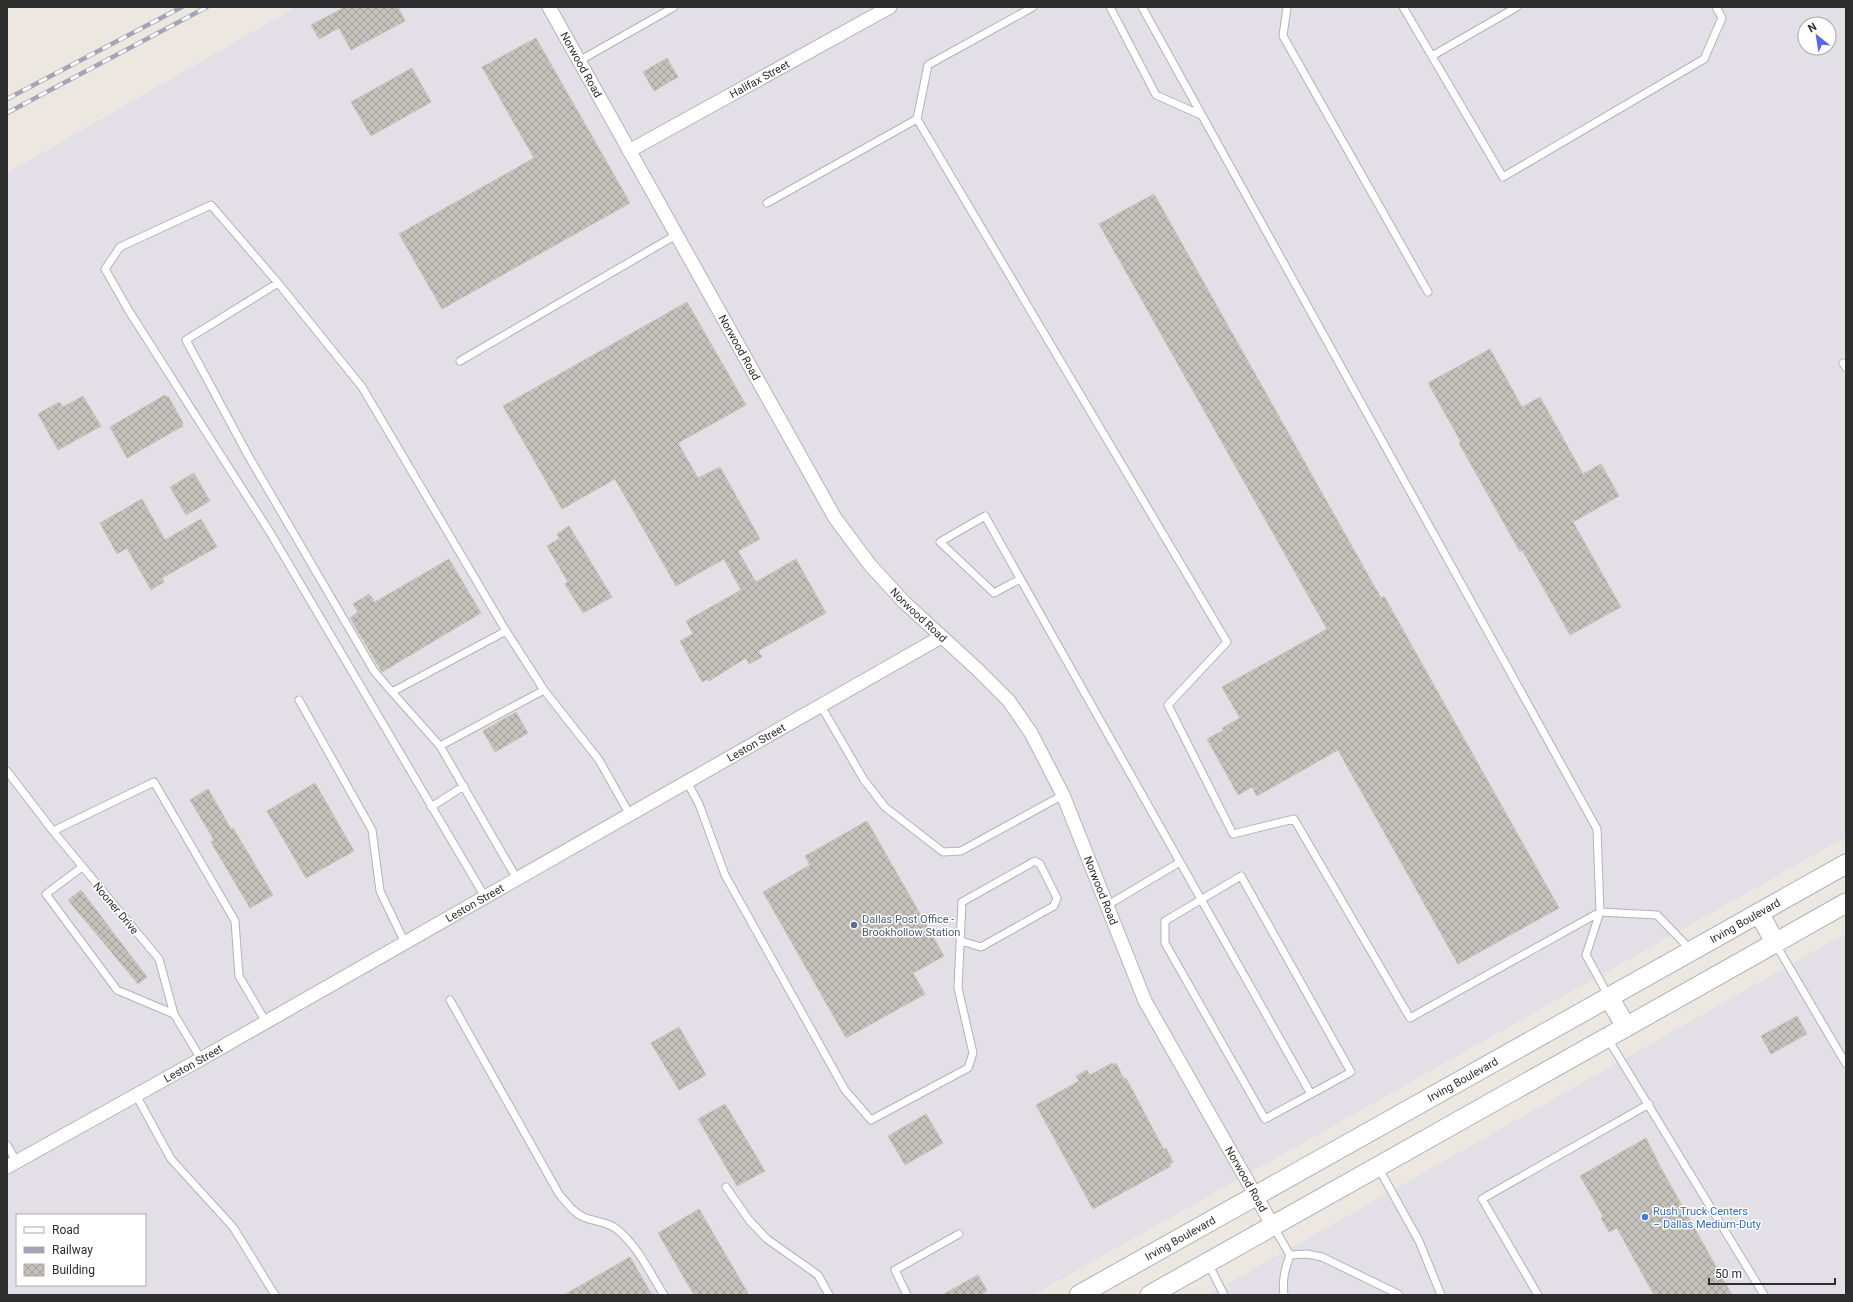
<svg xmlns="http://www.w3.org/2000/svg" width="1853" height="1302" font-family="Roboto,sans-serif">
  <style>
    .industrial { fill: #e2e0e6; fill-rule: evenodd }
    .building { fill: url(#building-cross-hatch); stroke: #c8c4ba }
    .lines { fill: none; stroke-linecap: round; stroke-linejoin: round }
    .lane-casing { stroke: #b1b2bb; stroke-width: 9 }
    .street-casing { stroke: #b1b2bb; stroke-width: 15 }
    .secondary-casing { stroke: #b1b2bb; stroke-width: 21 }
    .lane { stroke: #fff; stroke-width: 7 }
    .street { stroke: #fff; stroke-width: 13 }
    .secondary { stroke: #fff; stroke-width: 19 }
    .rail-casing { stroke: #a4a5b4; stroke-width: 4.5 }
    .rail { stroke: #fff; stroke-width: 3; stroke-dasharray: 9; stroke-linecap: butt }
    .service-dot { fill: #5c6f8a; stroke: #fff; stroke-width: 1.5 }
    .shop-dot { fill: #3f7fe0; stroke: #fff; stroke-width: 1.5 }
    .labels { text-anchor: middle; stroke-width: 3; stroke-linejoin: round; paint-order: stroke }
    .street-label { font-size: 11px; fill: #2d2d2d; stroke: #fff }
    .service-label { font-size: 11px; fill: #4e5e75; stroke: #fff; text-anchor: start }
    .shop-label { font-size: 11px; fill: #366cbe; stroke: #fff; text-anchor: start }
  </style>
  <defs>
    <pattern id="building-cross-hatch" width="8" height="8" patternUnits="userSpaceOnUse"><rect width="8" height="8" fill="#c5c2bc"/><path d="M0 0l8 8M0 8l8-8" fill="none" stroke="#a09e99"/></pattern>
  </defs>
  <rect width="100%" height="100%" fill="#ece8e1"/>
  <path class="industrial" d="M 296,7 L 1846,7 L 1846,837 L 1033,1295 L 7,1295 L 7,173 ZM 1805,24 L 1829,24 L 1829,48 L 1805,48 ZM 17,1215 L 145,1215 L 145,1285 L 17,1285 Z
    M 1846,933 L 1846,1295 L 1208,1295 Z"/>
  <path class="building" d="M 345,7 L 398,7 L 405,21 L 351,50 L 339,28 L 319,39 L 311,25 Z
    M 536,38 L 630,203 L 442,309 L 399,234 L 534,158 L 482,67 Z
    M 667,58 L 678,77 L 654,91 L 643,72 Z
    M 412,68 L 431,102 L 371,136 L 351,102 Z
    M 1154,194 L 1381,598 L 1384,596 L 1559,908 L 1458,964 L 1338,750 L 1257,796 L 1252,787 L 1238,795 L 1207,739 L 1224,730 L 1222,728 L 1240,718 L 1222,687 L 1327,629 L 1099,224 Z
    M 687,302 L 746,405 L 678,443 L 698,478 L 720,467 L 760,539 L 738,551 L 756,582 L 796,559 L 826,613 L 758,651 L 762,657 L 749,664 L 746,658 L 709,681 L 708,679 L 702,682 L 680,641 L 693,634 L 686,621 L 741,590 L 724,559 L 676,586 L 615,479 L 562,509 L 503,406 Z
    M 1490,349 L 1522,407 L 1540,397 L 1583,474 L 1601,464 L 1619,496 L 1573,522 L 1621,607 L 1570,635 L 1522,550 L 1520,552 L 1459,443 L 1461,442 L 1428,383 Z
    M 165,395 L 166,397 L 168,396 L 183,423 L 182,424 L 183,426 L 127,458 L 110,427 Z
    M 83,396 L 101,426 L 58,450 L 38,414 L 59,402 L 63,407 Z
    M 194,473 L 210,501 L 186,515 L 170,487 Z
    M 142,499 L 165,540 L 201,519 L 217,547 L 162,578 L 164,582 L 151,590 L 127,548 L 117,554 L 100,523 Z
    M 569,526 L 612,597 L 583,613 L 565,584 L 568,582 L 547,546 L 560,538 L 557,534 Z
    M 449,559 L 481,613 L 382,672 L 350,618 L 358,612 L 353,604 L 369,594 L 375,602 Z
    M 516,712 L 528,733 L 495,752 L 483,731 Z
    M 315,783 L 354,851 L 306,878 L 267,811 Z
    M 208,789 L 231,829 L 233,828 L 273,895 L 250,908 L 211,842 L 214,840 L 190,800 Z
    M 867,821 L 944,956 L 913,973 L 925,994 L 846,1038 L 763,892 L 810,865 L 805,856 Z
    M 81,890 L 147,977 L 138,984 L 68,900 Z
    M 1797,1016 L 1807,1034 L 1771,1054 L 1761,1036 Z
    M 679,1027 L 706,1075 L 679,1090 L 651,1043 Z
    M 1112,1063 L 1113,1065 L 1116,1063 L 1124,1079 L 1126,1078 L 1164,1150 L 1166,1148 L 1173,1162 L 1169,1164 L 1171,1166 L 1093,1209 L 1036,1105 L 1079,1081 L 1076,1076 L 1087,1070 L 1090,1075 Z
    M 725,1104 L 765,1171 L 737,1186 L 698,1119 Z
    M 926,1114 L 943,1143 L 905,1165 L 888,1136 Z
    M 1646,1138 L 1661,1168 L 1732,1295 L 1654,1295 L 1617,1228 L 1609,1232 L 1601,1218 L 1603,1216 L 1580,1176 Z
    M 699,1209 L 749,1295 L 694,1295 L 658,1233 Z
    M 630,1257 L 652,1295 L 564,1295 Z
    M 978,1275 L 987,1291 L 980,1295 L 942,1295 Z"/>
  <g class="lines">
    <defs>
      <path id="lane" d="M 1110,7 L 1156,95 L 1201,115
        M 1142,7 L 1597,829 L 1600,912 L 1586,955 L 1609,997
        M 1287,7 L 1283,36 L 1428,292
        M 1403,7 L 1503,177 L 1704,59 L 1722,18 L 1716,7
        M 1432,56 L 1517,7
        M 579,61 L 674,7
        M 917,119 L 928,65 L 1033,7
        M 767,203 L 917,119 L 1227,642 L 1168,705 L 1233,834 L 1294,819 L 1410,1018 L 1600,912 L 1657,915 L 1690,949
        M 278,283 L 211,205 L 120,247 L 105,269 L 129,311 L 271,534 L 485,897
        M 460,361 L 676,235
        M 1843,363 L 1846,368
        M 1020,579 L 994,593 L 940,542 L 985,516 L 1180,862
        M 392,692 L 374,671 L 249,457 L 186,340 L 278,283 L 362,387 L 506,631
        M 299,700 L 372,830 L 380,891 L 405,943
        M 821,706 L 864,780 L 885,807 L 943,852 L 961,851 L 1063,795
        M 440,746 L 544,690
        M 7,771 L 53,831 L 159,959 L 174,1014 L 201,1059
        M 687,782 L 699,804 L 725,875 L 845,1090 L 871,1120 L 968,1068 L 973,1053 L 958,988 L 962,902 L 1035,861 L 1040,864 L 1057,898 L 1054,906 L 981,947 L 961,941
        M 431,807 L 464,786
        M 53,831 L 154,782 L 235,921 L 239,976 L 266,1022
        M 82,867 L 46,894 L 117,990 L 174,1014
        M 517,879 L 440,746 L 392,692 L 506,631 L 544,690 L 599,760 L 630,815
        M 1108,905 L 1180,862 L 1311,1094 L 1265,1119 L 1165,943 L 1165,921 L 1241,876 L 1351,1072 L 1311,1094
        M 1775,943 L 1846,1064
        M 450,1000 L 559,1194 C 567,1203 574,1214 586,1218 C 597,1222 609,1222 618,1230 C 638,1247 650,1273 664,1295
        M 1608,1039 L 1764,1295
        M 136,1095 L 171,1159 L 233,1227 L 275,1295
        M 7,1145 L 16,1161
        M 1378,1167 L 1419,1241 L 1441,1295
        M 726,1187 L 749,1220 L 767,1239 L 818,1275 L 829,1295
        M 1273,1226 L 1290,1255
        M 1290,1255 L 1307,1254 L 1322,1257 L 1398,1294
        M 1208,1263 L 1224,1295
        M 907,1295 L 895,1270 L 959,1234
        M 1284,1295 C 1282,1280 1285,1269 1290,1255
        M 1538,1295 L 1482,1199 L 1649,1104"/>
      <g id="street">
        <path id="s1" d="M 549,7 L 835,518 L 870,565 L 904,602 L 978,670 L 1009,701 L 1031,733 L 1063,795 L 1145,1001 L 1273,1226"/>
        <path id="s2" d="M 629,151 L 890,7"/>
        <path id="s3" d="M 7,1167 L 201,1059 L 941,637"/>
      </g>
      <g id="secondary">
        <path d="M 1759,913 L 1775,942"/>
        <path d="M 1609,998 L 1626,1026"/>
        <path id="s4" d="M 1079,1295 L 1846,864"/>
        <path d="M 1150,1295 L 1846,903"/>
      </g>
    </defs>
    <use href="#lane" class="lane-casing"/>
    <use href="#street" class="street-casing"/>
    <use href="#secondary" class="secondary-casing"/>
    <use href="#lane" class="lane"/>
    <use href="#street" class="street"/>
    <use href="#secondary" class="secondary"/>
    <defs>
      <path id="rail" d="M 7,99 L 182,7
        M 7,113 L 207,7"/>
    </defs>
    <use href="#rail" class="rail-casing"/>
    <use href="#rail" class="rail"/>
  </g>
  <circle class="service-dot" cx="854" cy="925" r="4"/>
  <circle class="shop-dot" cx="1645" cy="1217" r="4"/>
  <g class="labels">
    <g class="street-label">
      <text dy="4" stroke="none"><textPath href="#s1" startOffset="66">Norwood Road</textPath></text>
      <text dy="4" stroke="none"><textPath href="#s2" startOffset="149">Halifax Street</textPath></text>
      <text dy="4" stroke="none"><textPath href="#s1" startOffset="390">Norwood Road</textPath></text>
      <text dy="4" stroke="none"><textPath href="#s1" startOffset="714">Norwood Road</textPath></text>
      <text dy="4" stroke="none"><textPath href="#s3" startOffset="861">Leston Street</textPath></text>
      <text dy="4" stroke="none"><textPath href="#s1" startOffset="1050">Norwood Road</textPath></text>
      <text dy="4" stroke="none"><textPath href="#s3" startOffset="537">Leston Street</textPath></text>
      <text transform="translate(116 908) rotate(50)" y="4">Nooner Drive</text>
      <text dy="4" stroke="none"><textPath href="#s4" startOffset="764">Irving Boulevard</textPath></text>
      <text dy="4" stroke="none"><textPath href="#s3" startOffset="213">Leston Street</textPath></text>
      <text dy="4" stroke="none"><textPath href="#s4" startOffset="440">Irving Boulevard</textPath></text>
      <text dy="4" stroke="none"><textPath href="#s1" startOffset="1374">Norwood Road</textPath></text>
      <text dy="4" stroke="none"><textPath href="#s4" startOffset="116">Irving Boulevard</textPath></text>
    </g>
    <g class="service-label">
      <text x="862" y="923">Dallas Post Office -<tspan x="862" dy="13">Brookhollow Station</tspan></text>
    </g>
    <g class="shop-label">
      <text x="1653" y="1215">Rush Truck Centers<tspan x="1653" dy="13">– Dallas Medium-Duty</tspan></text>
    </g>
  </g>
  <rect width="1853" height="1302" fill="none" stroke="#2d2d2d" stroke-width="16"/>
  <rect x="16" y="1214" width="130" height="72" fill="#ffffff" stroke="#ababab"/>
  <rect x="24" y="1227" width="20" height="6" fill="#ffffff" stroke="#ababab"/>
  <text x="52" y="1234" font-size="12" fill="#2d2d2d">Road</text>
  <rect x="24" y="1247" width="20" height="6" fill="#a4a5b4" stroke="#ababab"/>
  <text x="52" y="1254" font-size="12" fill="#2d2d2d">Railway</text>
  <rect x="24" y="1264" width="20" height="12" fill="url(#building-cross-hatch)" stroke="#ababab"/>
  <text x="52" y="1274" font-size="12" fill="#2d2d2d">Building</text>
  <g transform="translate(1817 36) rotate(330)"><circle r="19" fill="#ffffff" stroke="#ababab"/>
  <path d="M0-3L7 15L0 10L-7 15Z" fill="#5467e6"/>
  <text y="-6" font-size="11" font-weight="bold" text-anchor="middle" fill="#2d2d2d">N</text>
  </g>
  <path d="M1709 1278v6h126v-6" fill="none" stroke="#2d2d2d" stroke-width="2"/>
  <text x="1715" y="1278" font-size="12" fill="#2d2d2d" stroke="#ffffff" stroke-width="3" paint-order="stroke">50 m</text>
</svg>
